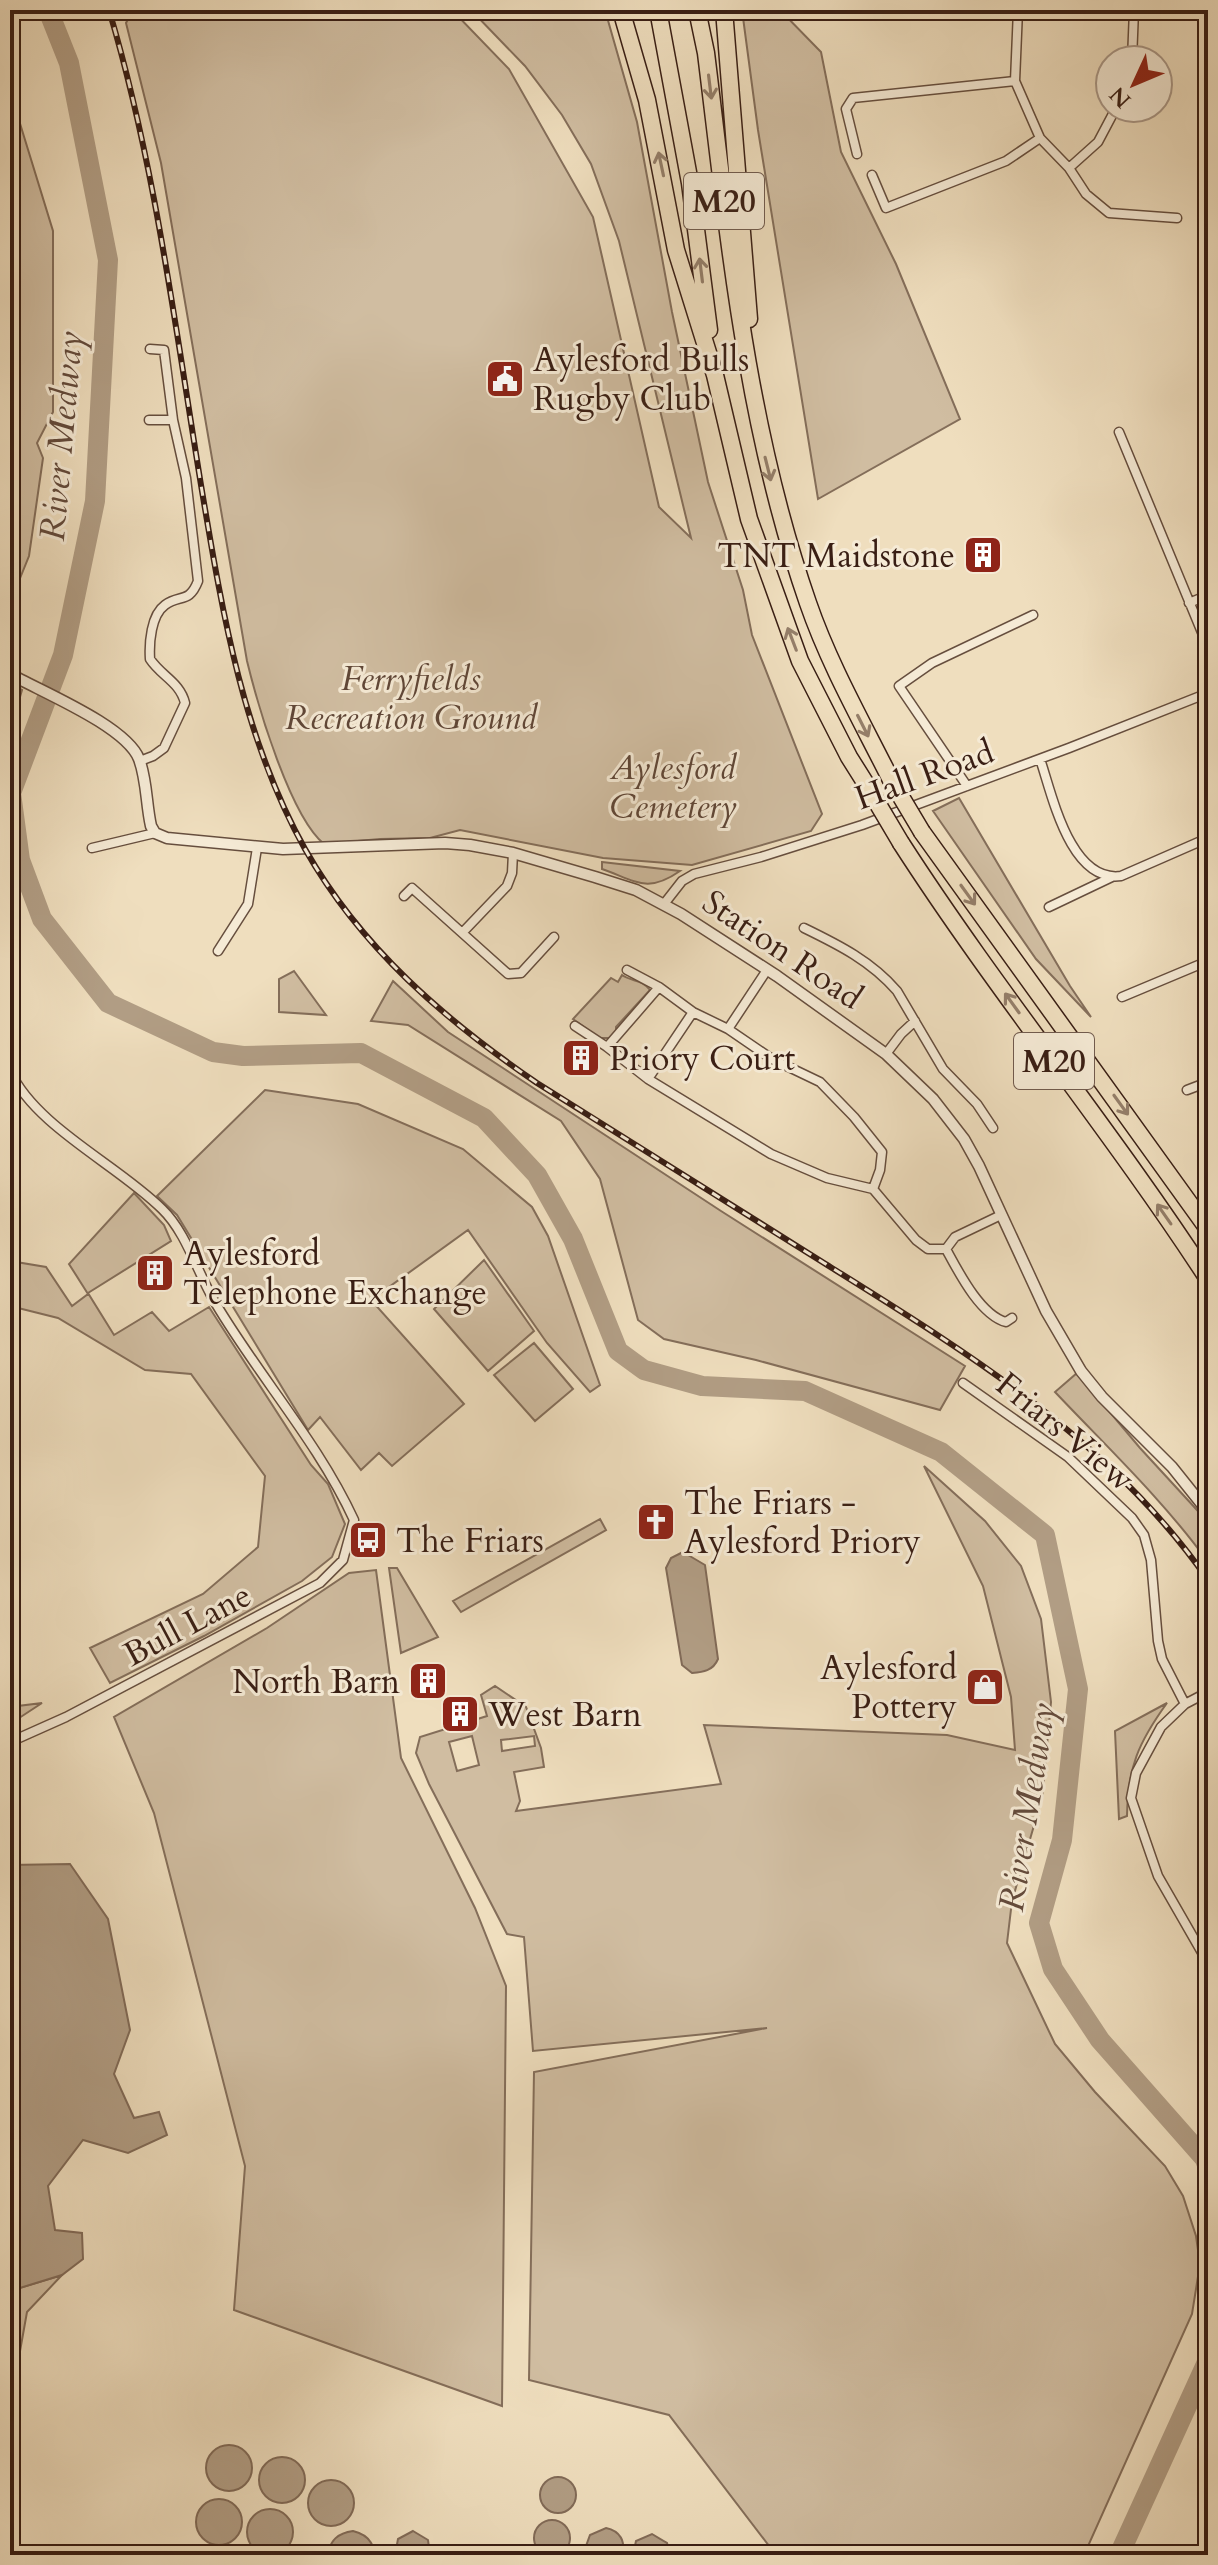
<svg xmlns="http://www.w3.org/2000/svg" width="1218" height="2565" font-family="Cardo,serif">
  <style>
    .green { fill: #d0bda1; stroke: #846e5a; stroke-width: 2; fill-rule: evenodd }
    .water { fill: #b19d84; stroke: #816a57; stroke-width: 2 }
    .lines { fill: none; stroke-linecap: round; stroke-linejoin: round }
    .river { stroke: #b19d84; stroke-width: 20 }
    .minor-casing { stroke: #664e3e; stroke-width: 11 }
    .tertiary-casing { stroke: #664e3e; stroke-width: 13 }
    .motorway-casing { stroke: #391e14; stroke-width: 19 }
    .minor { stroke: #f5ead5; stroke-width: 8 }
    .tertiary { stroke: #f5ead5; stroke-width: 10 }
    .motorway { stroke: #efdebe; stroke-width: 16 }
    .rail-casing { stroke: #391e14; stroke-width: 6 }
    .rail { stroke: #f5ead5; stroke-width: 3; stroke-dasharray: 9; stroke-linecap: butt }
    .motorway-bridge-casing { stroke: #391e14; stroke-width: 19; stroke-linecap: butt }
    .motorway-bridge { stroke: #efdebe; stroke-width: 16 }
    .oneway { stroke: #947e69 }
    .labels { text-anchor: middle; stroke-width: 6; stroke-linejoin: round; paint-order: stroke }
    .shield { fill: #f5ead5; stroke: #715b4e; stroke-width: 2 }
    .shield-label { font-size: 32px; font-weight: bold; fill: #391e14 }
    .poi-label { font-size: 34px; fill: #391e14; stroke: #f5ead5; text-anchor: start }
    .park-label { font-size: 34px; font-style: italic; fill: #5f4637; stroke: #f5ead5 }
    .street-label { font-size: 34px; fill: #391e14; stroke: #f5ead5 }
    .water-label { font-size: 36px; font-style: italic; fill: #634a3b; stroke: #f5ead5 }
  </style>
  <rect width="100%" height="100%" fill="#efdebe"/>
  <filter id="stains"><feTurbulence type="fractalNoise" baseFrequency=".0025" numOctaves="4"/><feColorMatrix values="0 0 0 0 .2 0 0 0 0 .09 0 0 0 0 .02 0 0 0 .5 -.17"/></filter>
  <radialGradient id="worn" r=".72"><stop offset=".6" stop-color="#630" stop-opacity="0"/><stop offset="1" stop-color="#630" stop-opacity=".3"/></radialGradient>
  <path class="green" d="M 133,10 L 144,10 L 146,17 L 157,14 L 161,10 L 452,10 L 509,69 L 593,217 L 659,507 L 691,538 L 619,241 L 591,164 L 562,115 L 525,66 L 471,10 L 605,10 L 637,122 L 672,312 L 708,482 L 743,590 L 752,635 L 822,814 L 811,831 L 692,865 L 603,858 L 460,830 L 430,838 L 380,839 L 324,844 C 290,816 258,706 247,661 L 161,163 L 126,23 Z
    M 742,10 L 780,10 L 821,52 L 841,152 L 896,264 L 960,419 L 818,499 L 758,130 Z
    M 10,91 L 53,231 L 53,412 L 37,443 L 43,458 L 29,556 L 10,603 Z
    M 10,683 L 22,690 L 10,732 Z
    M 959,798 L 1070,986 L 1091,1017 L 1036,959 L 933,811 Z
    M 602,862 L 680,871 C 647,894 636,881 602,869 Z
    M 294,971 L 326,1015 L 279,1012 L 279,979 Z
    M 622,975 C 632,982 642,979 650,990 L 616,1027 L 616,1032 L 610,1038 L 599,1038 L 573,1019 L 611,978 L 618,982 Z
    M 393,981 L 448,1032 L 721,1211 L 965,1366 L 940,1410 L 756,1360 L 664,1339 L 638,1320 L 600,1179 L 561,1121 L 408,1025 L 371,1021 Z
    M 265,1090 L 358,1104 L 463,1149 L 532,1207 L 548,1236 L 600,1385 L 590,1392 L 547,1343 L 468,1230 L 371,1300 L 464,1404 L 392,1466 L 379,1453 L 361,1470 L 320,1417 L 308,1430 L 177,1215 L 157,1196 Z
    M 134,1193 L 164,1225 L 171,1241 L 88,1293 L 114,1335 L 152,1312 L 169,1331 L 209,1307 L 311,1465 L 328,1484 L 345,1524 L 332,1557 L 302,1581 L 204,1636 L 110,1683 L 90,1648 L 203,1594 L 258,1547 L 265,1476 L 191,1374 L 145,1370 L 58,1318 L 10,1306 L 10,1261 L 46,1267 L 72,1306 L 88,1294 L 69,1264 Z
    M 484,1260 L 534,1331 L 488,1371 L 434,1309 Z
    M 534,1343 L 573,1389 L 535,1421 L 494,1375 Z
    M 1077,1373 L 1140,1448 L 1208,1522 L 1208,1562 C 1164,1501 1107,1447 1055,1392 Z
    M 924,1466 L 985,1521 L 1021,1566 L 1041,1619 L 1051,1702 L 1042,1798 L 1012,1901 L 1007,1943 L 1055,2044 L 1095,2092 L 1165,2166 L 1183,2196 L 1196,2236 L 1200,2264 L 1192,2314 L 1084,2555 L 776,2555 L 669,2415 L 529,2380 L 534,2072 L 767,2028 L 533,2051 L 524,1937 L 507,1934 L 429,1784 L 416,1753 L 420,1737 L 487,1716 L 481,1695 L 495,1686 L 526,1707 L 541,1748 L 544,1767 L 514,1772 L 520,1801 L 516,1811 L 721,1784 L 704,1725 L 947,1735 L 1015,1750 L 1011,1697 L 983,1586 ZM 472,1736 L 479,1765 L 457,1771 L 449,1742 ZM 534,1736 L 535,1746 L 502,1751 L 501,1740 Z
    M 600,1519 L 606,1530 L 461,1612 L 453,1601 Z
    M 389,1568 L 397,1568 L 438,1637 L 401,1653 Z
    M 376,1570 L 401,1758 L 475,1908 L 506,1986 L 502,2406 L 234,2310 L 245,2166 L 154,1813 L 114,1717 L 267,1628 L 349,1573 Z
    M 42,1703 L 10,1724 L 10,1707 Z
    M 1167,1703 C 1138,1743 1128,1767 1127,1816 L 1119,1819 L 1115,1731 Z
    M 62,2275 L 27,2312 L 10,2407 L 10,2291 Z"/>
  <path class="water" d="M 683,1552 L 705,1565 L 718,1659 C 713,1671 703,1672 692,1673 L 682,1665 L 666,1568 L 671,1558 Z
    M 70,1864 L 108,1919 L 130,2030 L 114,2074 L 134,2118 L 159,2112 L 167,2135 L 128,2153 L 83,2140 L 48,2186 L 55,2230 L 82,2233 L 83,2259 L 62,2275 L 10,2291 L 10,1865 Z
    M206 2468a23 23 0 1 1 46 0a23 23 0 1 1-46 0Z
    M259 2480a23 23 0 1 1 46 0a23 23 0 1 1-46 0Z
    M540 2495a18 18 0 1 1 36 0a18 18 0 1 1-36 0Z
    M308 2503a23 23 0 1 1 46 0a23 23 0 1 1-46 0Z
    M196 2522a23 23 0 1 1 46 0a23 23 0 1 1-46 0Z
    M247 2532a23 23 0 1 1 46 0a23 23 0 1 1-46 0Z
    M534 2538a18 18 0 1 1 36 0a18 18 0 1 1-36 0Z
    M 606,2528 C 620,2531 626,2541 622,2555 L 589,2555 L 586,2546 L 590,2535 Z
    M 353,2531 C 365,2534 374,2541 374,2555 L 328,2555 C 330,2540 338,2533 353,2531 Z
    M 413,2531 L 428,2540 L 430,2555 L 395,2555 L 398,2539 Z
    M 652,2534 L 667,2543 L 670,2555 L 633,2555 L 636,2541 Z"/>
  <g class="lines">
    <path class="river" d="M 48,10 L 69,63 L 108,260 L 95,501 L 63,655 L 11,793 L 20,860 L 42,919 L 108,1003 L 213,1052 L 243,1056 L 361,1053 L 484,1118 L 537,1175 L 573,1239 L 618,1351 L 644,1370 L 702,1386 L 805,1391 L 941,1452 L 1045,1535 L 1078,1689 L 1062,1840 L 1039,1923 L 1053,1969 L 1100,2040 L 1205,2159 L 1208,2168
      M 1119,2555 L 1208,2360"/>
    <defs>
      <path id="minor" d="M 1018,10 L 1015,81 L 1040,138 L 1069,168 L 1086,194 L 1109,213 L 1177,218
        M 1181,10 L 1208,13
        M 1132,60 L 1134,10
        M 857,154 L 846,109 L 853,98 L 1015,81
        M 1069,168 L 1098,142 L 1116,108
        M 872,175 L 886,208 L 1006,161 L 1040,138
        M 150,349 L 164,350 L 173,420
        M 1119,432 L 1208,647
        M 1189,603 L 1208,595
        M 1040,759 C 1052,794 1070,883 1121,876 L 1201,841 L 1208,841
        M 140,761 L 153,756 L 164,748 L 185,703 C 180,682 161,676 150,659 C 149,643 151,615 165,605 C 180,594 189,604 198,581 L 186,478 L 173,420 L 149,420
        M 967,786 L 899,686 L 932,663 L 1033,615
        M 92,848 L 155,833
        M 404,896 L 412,888 L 508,974 L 521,973 L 554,937
        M 664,904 L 682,881 L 694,874 L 761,857 L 862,825 L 1069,748 L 1208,693
        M 1049,907 L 1112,877
        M 804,928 C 839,945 871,961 897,991 L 943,1069 L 977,1104 L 993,1128
        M 463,932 L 507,886 L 512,873 L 513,853
        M 218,951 L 248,904 L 257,848
        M 627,970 L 659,987 L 693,1012 L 728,1029 L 772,1059 L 820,1082 L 854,1117 L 882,1152 L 880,1170 L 873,1189
        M 659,987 L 607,1047 L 648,1079 L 771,1154 L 827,1178 L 873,1189 L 916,1240 L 928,1249 L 946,1249 L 955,1237 L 1001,1215
        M 1122,997 L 1208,961
        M 575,1026 L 607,1047
        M 728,1029 L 767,970
        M 886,1054 L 901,1034 L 915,1021
        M 10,1071 C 36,1127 118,1165 162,1209 C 187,1233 198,1275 216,1304 C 260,1378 318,1442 354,1520 L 343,1560 L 320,1583 L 66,1717 L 10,1742
        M 648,1079 L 693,1012
        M 1187,1090 L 1208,1082
        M 946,1249 C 958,1271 980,1315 1006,1322 L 1012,1318
        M 963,1383 L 1068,1457 L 1132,1518 L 1144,1535 L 1151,1560 L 1158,1641 L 1162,1659 L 1185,1704
        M 1208,1692 L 1185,1704 L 1161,1727 L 1136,1773 L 1131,1798 L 1158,1876 L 1208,1963"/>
      <path id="tertiary" d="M 10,674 C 42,692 126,726 139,759 C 147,780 146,804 151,826 L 155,833 L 167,838 L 283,849 L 445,843 L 470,845 L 513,853 L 595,877 L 636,890 L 681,914 L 777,976 L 886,1054 L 933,1099 L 964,1139 L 979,1166 L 1046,1311 L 1081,1371 L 1102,1397 L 1172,1467 L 1208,1512"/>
      <path id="motorway" d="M 621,10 L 647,100 L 676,250 L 715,375 L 749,519 L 800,661 L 849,757 L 866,784
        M 658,10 L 690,183 L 709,330
        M 697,10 L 706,53 C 729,239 746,425 808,603 C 829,664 862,722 891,780
        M 724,10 L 749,319
        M 922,832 L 1208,1229
        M 901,843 C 997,992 1111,1130 1208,1279"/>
    </defs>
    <use href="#minor" class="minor-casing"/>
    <use href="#tertiary" class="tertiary-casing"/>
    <use href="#motorway" class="motorway-casing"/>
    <use href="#minor" class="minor"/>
    <use href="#tertiary" class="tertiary"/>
    <use href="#motorway" class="motorway"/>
    <defs>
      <path id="rail" d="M 109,10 C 155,164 175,326 201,485 C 222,610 242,736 305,849 C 361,948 445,1020 537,1083 C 633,1143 728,1203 824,1263 C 965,1351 1111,1440 1208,1580"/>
    </defs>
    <use href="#rail" class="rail-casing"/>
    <use href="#rail" class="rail"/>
    <defs>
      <path id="motorway-bridge" d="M 891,780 L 922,832
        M 866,784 L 901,843"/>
    </defs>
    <use href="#motorway-bridge" class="motorway-bridge-casing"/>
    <use href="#motorway-bridge" class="motorway-bridge"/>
  </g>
  <defs><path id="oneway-shaft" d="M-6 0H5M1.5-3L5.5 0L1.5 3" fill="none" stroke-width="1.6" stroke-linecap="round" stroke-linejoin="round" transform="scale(2)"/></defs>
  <g class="oneway">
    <use href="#oneway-shaft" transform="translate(710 87) rotate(83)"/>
    <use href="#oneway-shaft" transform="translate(661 164) rotate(-102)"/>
    <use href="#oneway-shaft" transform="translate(701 270) rotate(-97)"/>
    <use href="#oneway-shaft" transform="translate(768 469) rotate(76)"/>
    <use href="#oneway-shaft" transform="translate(792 639) rotate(-111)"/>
    <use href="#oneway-shaft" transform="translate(863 726) rotate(63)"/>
    <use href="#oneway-shaft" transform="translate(968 895) rotate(54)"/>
    <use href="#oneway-shaft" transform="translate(1012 1003) rotate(-126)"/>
    <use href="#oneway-shaft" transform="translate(1121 1105) rotate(54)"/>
    <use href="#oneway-shaft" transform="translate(1164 1214) rotate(-125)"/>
  </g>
  <defs>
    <symbol id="civic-square" viewBox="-11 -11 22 22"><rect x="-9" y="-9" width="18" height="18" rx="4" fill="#8f2418" stroke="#f5ead5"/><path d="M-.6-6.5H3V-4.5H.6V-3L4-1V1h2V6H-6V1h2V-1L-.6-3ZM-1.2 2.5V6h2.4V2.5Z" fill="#fff"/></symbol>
    <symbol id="building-square" viewBox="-11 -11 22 22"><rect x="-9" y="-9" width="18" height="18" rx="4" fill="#8f2418" stroke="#f5ead5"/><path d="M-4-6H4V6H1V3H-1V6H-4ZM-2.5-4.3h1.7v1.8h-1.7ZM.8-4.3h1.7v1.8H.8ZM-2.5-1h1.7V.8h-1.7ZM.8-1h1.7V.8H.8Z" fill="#fff"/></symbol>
    <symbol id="church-square" viewBox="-11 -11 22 22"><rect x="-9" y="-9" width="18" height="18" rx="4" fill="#8f2418" stroke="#f5ead5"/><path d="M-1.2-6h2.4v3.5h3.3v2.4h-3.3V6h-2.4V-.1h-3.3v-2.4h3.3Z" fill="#fff"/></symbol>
    <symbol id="bus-square" viewBox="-11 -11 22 22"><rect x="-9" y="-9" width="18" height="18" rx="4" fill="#8f2418" stroke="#f5ead5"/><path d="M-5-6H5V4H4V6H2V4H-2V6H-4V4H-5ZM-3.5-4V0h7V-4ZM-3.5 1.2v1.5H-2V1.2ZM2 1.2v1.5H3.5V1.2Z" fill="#fff"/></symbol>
    <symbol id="shop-square" viewBox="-11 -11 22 22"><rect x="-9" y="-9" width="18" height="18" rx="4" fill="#8f2418" stroke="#f5ead5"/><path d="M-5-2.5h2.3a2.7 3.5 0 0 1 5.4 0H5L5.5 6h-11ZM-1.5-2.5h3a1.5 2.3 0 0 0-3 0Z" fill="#fff"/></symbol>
  </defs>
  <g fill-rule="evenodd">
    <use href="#civic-square" x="483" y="357" width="44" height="44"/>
    <use href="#building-square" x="961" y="533" width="44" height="44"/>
    <use href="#building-square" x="559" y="1036" width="44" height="44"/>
    <use href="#building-square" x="133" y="1251" width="44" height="44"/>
    <use href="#church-square" x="634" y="1500" width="44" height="44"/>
    <use href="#bus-square" x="346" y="1518" width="44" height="44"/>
    <use href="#building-square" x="406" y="1659" width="44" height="44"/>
    <use href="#shop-square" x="963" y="1665" width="44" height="44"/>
    <use href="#building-square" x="438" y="1692" width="44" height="44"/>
  </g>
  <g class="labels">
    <g class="shield">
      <rect x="684" y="173" width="80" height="56" rx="6"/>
      <rect x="1014" y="1033" width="80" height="56" rx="6"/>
    </g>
    <g class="shield-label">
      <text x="724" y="212">M20</text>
      <text x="1054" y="1072">M20</text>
    </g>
    <g class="poi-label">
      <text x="533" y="371">Aylesford Bulls<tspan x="533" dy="39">Rugby Club</tspan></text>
      <text x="955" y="567" text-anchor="end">TNT Maidstone</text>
      <text x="609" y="1070">Priory Court</text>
      <text x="183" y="1265">Aylesford<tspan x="183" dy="39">Telephone Exchange</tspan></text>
      <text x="684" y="1514">The Friars -<tspan x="684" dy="39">Aylesford Priory</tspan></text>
      <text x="396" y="1552">The Friars</text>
      <text x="957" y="1679" text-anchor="end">Aylesford<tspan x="957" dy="39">Pottery</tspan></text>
      <text x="400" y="1693" text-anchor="end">North Barn</text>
      <text x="488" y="1726">West Barn</text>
    </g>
    <g class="park-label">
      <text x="411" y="690">Ferryfields<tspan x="411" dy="39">Recreation Ground</tspan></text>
      <text x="673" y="779">Aylesford<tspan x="673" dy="39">Cemetery</tspan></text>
    </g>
    <g class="street-label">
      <text transform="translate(924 774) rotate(-20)" y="12">Hall Road</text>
      <text transform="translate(783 949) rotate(34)" y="12">Station Road</text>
      <text transform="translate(1066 1431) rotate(39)" y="12">Friars View</text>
      <text transform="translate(187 1624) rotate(-28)" y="12">Bull Lane</text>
    </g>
    <g class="water-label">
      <text transform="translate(60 436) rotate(-85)" y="13">River Medway</text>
      <text transform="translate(1026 1807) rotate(-81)" y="13">River Medway</text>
    </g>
  </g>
  <rect width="1218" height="2565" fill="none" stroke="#efdebe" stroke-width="40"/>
  <rect x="12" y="12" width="1194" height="2541" fill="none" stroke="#391e14" stroke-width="4"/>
  <rect x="20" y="20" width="1178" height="2525" fill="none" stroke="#391e14" stroke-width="2"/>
  <g transform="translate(1134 84) rotate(226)"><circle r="38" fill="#f5ead5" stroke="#aa9888" stroke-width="2"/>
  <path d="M0-6L14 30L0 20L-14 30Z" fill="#8f2418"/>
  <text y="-12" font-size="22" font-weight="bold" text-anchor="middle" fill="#391e14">N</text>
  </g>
  <rect width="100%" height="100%" filter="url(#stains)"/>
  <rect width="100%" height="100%" fill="url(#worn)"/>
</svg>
